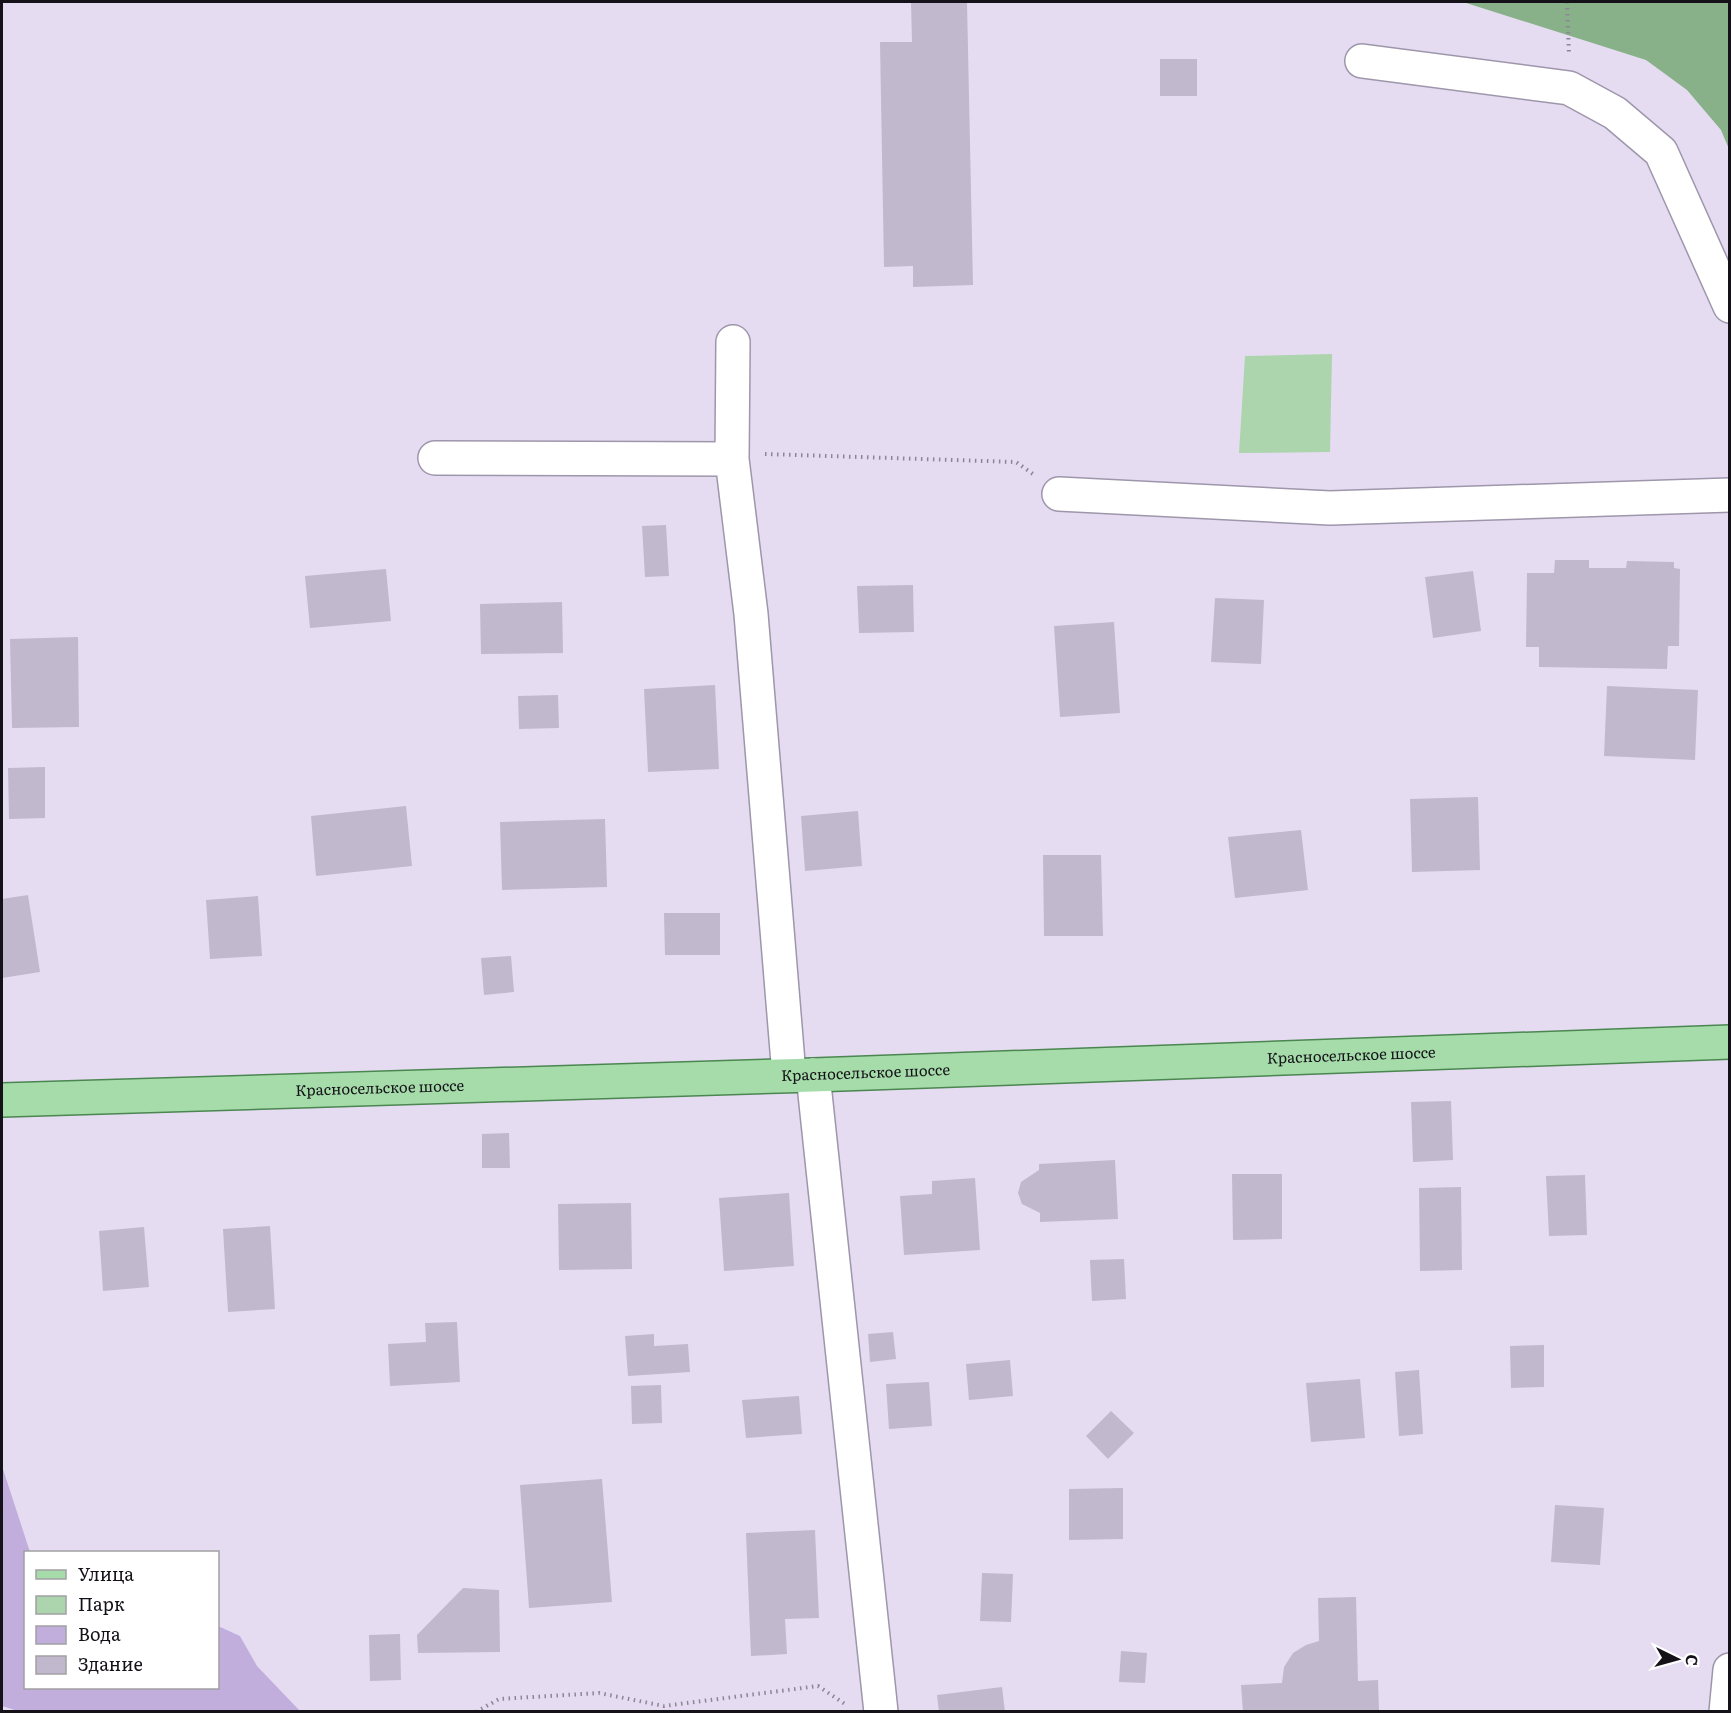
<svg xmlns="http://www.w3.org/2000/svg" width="1731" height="1713" font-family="Literata,serif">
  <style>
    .green { fill: #acd4ad }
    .forest { fill: #88b089 }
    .water { fill: #c2aedd }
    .building { fill: #c1b8cd }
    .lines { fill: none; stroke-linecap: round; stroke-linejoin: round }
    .minor-casing { stroke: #9e96aa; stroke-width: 36 }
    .major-casing { stroke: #4b8651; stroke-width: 36 }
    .path { stroke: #8c8595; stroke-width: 4; stroke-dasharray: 1.5 4.5; stroke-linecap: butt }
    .minor { stroke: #fff; stroke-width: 33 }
    .major { stroke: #a5dca9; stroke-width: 33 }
    .labels { text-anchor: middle; stroke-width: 4.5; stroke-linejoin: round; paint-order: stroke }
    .street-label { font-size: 15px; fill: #141118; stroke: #fff }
  </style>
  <rect width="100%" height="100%" fill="#e5dcf2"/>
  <path class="green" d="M 1332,354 L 1330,452 L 1239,453 L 1245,356 Z"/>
  <path class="forest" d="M 1463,2 L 1729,2 L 1729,149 L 1721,130 L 1687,90 L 1646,60 Z"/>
  <path class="water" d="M 2,1466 L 30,1552 L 26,1552 L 26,1688 L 218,1688 L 218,1626 L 240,1636 L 257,1666 L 300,1711 L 21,1712 L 2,1706 Z"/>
  <path class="building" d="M 911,2 L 967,2 L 973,285 L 913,287 L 913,266 L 884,267 L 880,42 L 912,42 Z
    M 1160,59 L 1197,59 L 1197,96 L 1160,96 Z
    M 666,525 L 669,576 L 645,577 L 642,526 Z
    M 1555,560 L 1589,560 L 1589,568 L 1626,568 L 1627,561 L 1674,562 L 1674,568 L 1680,569 L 1679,646 L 1668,646 L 1667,669 L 1539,667 L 1539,647 L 1526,647 L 1527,573 L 1554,573 Z
    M 386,569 L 391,621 L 310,628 L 305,576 Z
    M 1473,571 L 1481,631 L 1433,638 L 1425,577 Z
    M 913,585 L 914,632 L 859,633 L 857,586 Z
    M 1215,598 L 1264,600 L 1261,664 L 1211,662 Z
    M 562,602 L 563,653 L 481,654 L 480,604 Z
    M 1114,622 L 1120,713 L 1060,717 L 1054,626 Z
    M 78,637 L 79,727 L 12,728 L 10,639 Z
    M 715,685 L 719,769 L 648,772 L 644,689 Z
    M 1607,686 L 1698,690 L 1695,760 L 1604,756 Z
    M 558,695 L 559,728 L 519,729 L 518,696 Z
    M 45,767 L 45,818 L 9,819 L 8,768 Z
    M 1478,797 L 1480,870 L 1412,872 L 1410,799 Z
    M 406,806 L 412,866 L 316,876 L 311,816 Z
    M 858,811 L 862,866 L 805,871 L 801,816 Z
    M 605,819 L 607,887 L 502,890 L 500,822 Z
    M 1301,830 L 1308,890 L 1235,898 L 1228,837 Z
    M 1043,855 L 1101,855 L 1103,936 L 1044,936 Z
    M 28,895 L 40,972 L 2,978 L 2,899 Z
    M 258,896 L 262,956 L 210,959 L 206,900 Z
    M 664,913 L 720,913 L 720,955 L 665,955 Z
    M 511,956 L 514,992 L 484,995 L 481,958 Z
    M 1451,1101 L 1453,1160 L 1413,1162 L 1411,1102 Z
    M 509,1133 L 510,1168 L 482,1168 L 482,1134 Z
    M 1115,1160 L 1118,1219 L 1040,1222 L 1040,1213 L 1022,1204 L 1018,1193 L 1021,1182 L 1039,1170 L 1039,1164 Z
    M 1232,1174 L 1282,1174 L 1282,1239 L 1233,1240 Z
    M 1585,1175 L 1587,1235 L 1549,1236 L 1546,1176 Z
    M 975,1178 L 980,1250 L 904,1255 L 900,1196 L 932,1194 L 932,1181 Z
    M 1461,1187 L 1462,1270 L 1420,1271 L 1419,1188 Z
    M 789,1193 L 794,1266 L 724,1271 L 719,1198 Z
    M 631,1203 L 632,1269 L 559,1270 L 558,1204 Z
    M 270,1226 L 275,1309 L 228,1312 L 223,1229 Z
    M 144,1227 L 149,1287 L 103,1291 L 99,1231 Z
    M 1124,1259 L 1126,1299 L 1092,1301 L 1090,1260 Z
    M 457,1322 L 460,1382 L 390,1386 L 388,1344 L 426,1342 L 425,1323 Z
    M 893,1332 L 896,1359 L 870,1362 L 868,1334 Z
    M 654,1334 L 654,1346 L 688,1344 L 690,1372 L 628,1376 L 625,1336 Z
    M 1544,1345 L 1544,1387 L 1511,1388 L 1510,1346 Z
    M 1010,1360 L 1013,1396 L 969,1400 L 966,1364 Z
    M 1419,1370 L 1423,1434 L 1399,1436 L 1395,1372 Z
    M 1360,1379 L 1365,1438 L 1311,1442 L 1306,1383 Z
    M 929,1382 L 932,1426 L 889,1429 L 886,1384 Z
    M 661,1385 L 662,1423 L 632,1424 L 631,1386 Z
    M 799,1396 L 802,1434 L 746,1438 L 742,1400 Z
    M 1111,1411 L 1134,1433 L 1108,1459 L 1086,1436 Z
    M 602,1479 L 612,1602 L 529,1608 L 520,1485 Z
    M 1123,1488 L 1123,1539 L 1069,1540 L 1069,1489 Z
    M 1555,1505 L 1604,1508 L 1600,1565 L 1551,1562 Z
    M 815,1530 L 819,1618 L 785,1619 L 787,1654 L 751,1656 L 746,1533 Z
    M 982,1573 L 1013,1574 L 1011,1622 L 980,1621 Z
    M 463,1588 L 499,1590 L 500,1652 L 418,1653 L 417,1635 Z
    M 1356,1597 L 1358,1681 L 1378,1680 L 1379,1712 L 1243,1712 L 1241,1685 L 1282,1683 L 1284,1667 L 1293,1653 L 1306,1645 L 1319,1641 L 1318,1598 Z
    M 400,1634 L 401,1680 L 370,1681 L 369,1635 Z
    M 1121,1651 L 1147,1653 L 1145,1683 L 1119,1682 Z
    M 1002,1687 L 1005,1712 L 939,1712 L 937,1695 Z"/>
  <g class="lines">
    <defs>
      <path id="minor" d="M 1362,61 L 1569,88 L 1615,113 L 1661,152 L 1730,306
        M 733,342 L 732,459 L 751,614 L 789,1075
        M 435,458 L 732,459
        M 1059,494 L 1330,508 L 1730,495
        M 813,1075 L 881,1712
        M 1726,1712 L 1730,1670"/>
      <g id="major">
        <path id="s1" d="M 2,1100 L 813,1075 L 1730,1042"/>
      </g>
    </defs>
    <use href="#minor" class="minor-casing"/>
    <use href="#major" class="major-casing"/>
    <path class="path" d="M 1567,2 L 1569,54
      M 765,454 L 1016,462 L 1033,474
      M 476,1712 L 499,1699 L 599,1693 L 664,1706 L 818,1686 L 845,1704"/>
    <use href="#minor" class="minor"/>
    <use href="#major" class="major"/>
  </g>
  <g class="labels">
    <g class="street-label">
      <text dy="5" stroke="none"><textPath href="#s1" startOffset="1350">Красносельское шоссе</textPath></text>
      <text dy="5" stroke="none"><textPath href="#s1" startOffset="864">Красносельское шоссе</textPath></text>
      <text dy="5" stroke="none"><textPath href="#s1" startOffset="378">Красносельское шоссе</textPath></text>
    </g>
  </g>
  <rect width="1731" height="1713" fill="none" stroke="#141118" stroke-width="6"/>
  <rect x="24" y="1551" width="195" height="138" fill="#ffffff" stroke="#a1a0a3" stroke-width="1.5"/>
  <rect x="36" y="1570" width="30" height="9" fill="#a5dca9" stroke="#a1a0a3" stroke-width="1.5"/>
  <text x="78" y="1581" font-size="18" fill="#141118">Улица</text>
  <rect x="36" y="1596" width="30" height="18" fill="#acd4ad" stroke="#a1a0a3" stroke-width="1.5"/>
  <text x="78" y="1611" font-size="18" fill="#141118">Парк</text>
  <rect x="36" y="1626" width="30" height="18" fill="#c2aedd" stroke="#a1a0a3" stroke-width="1.5"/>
  <text x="78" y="1641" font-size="18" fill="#141118">Вода</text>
  <rect x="36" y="1656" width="30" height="18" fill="#c1b8cd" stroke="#a1a0a3" stroke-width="1.5"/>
  <text x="78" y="1671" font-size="18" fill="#141118">Здание</text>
  <g transform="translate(1677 1659) rotate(95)" stroke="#ffffff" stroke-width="4.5" paint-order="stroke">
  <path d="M0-4.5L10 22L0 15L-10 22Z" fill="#141118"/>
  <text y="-9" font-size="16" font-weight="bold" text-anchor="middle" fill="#141118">С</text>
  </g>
</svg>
